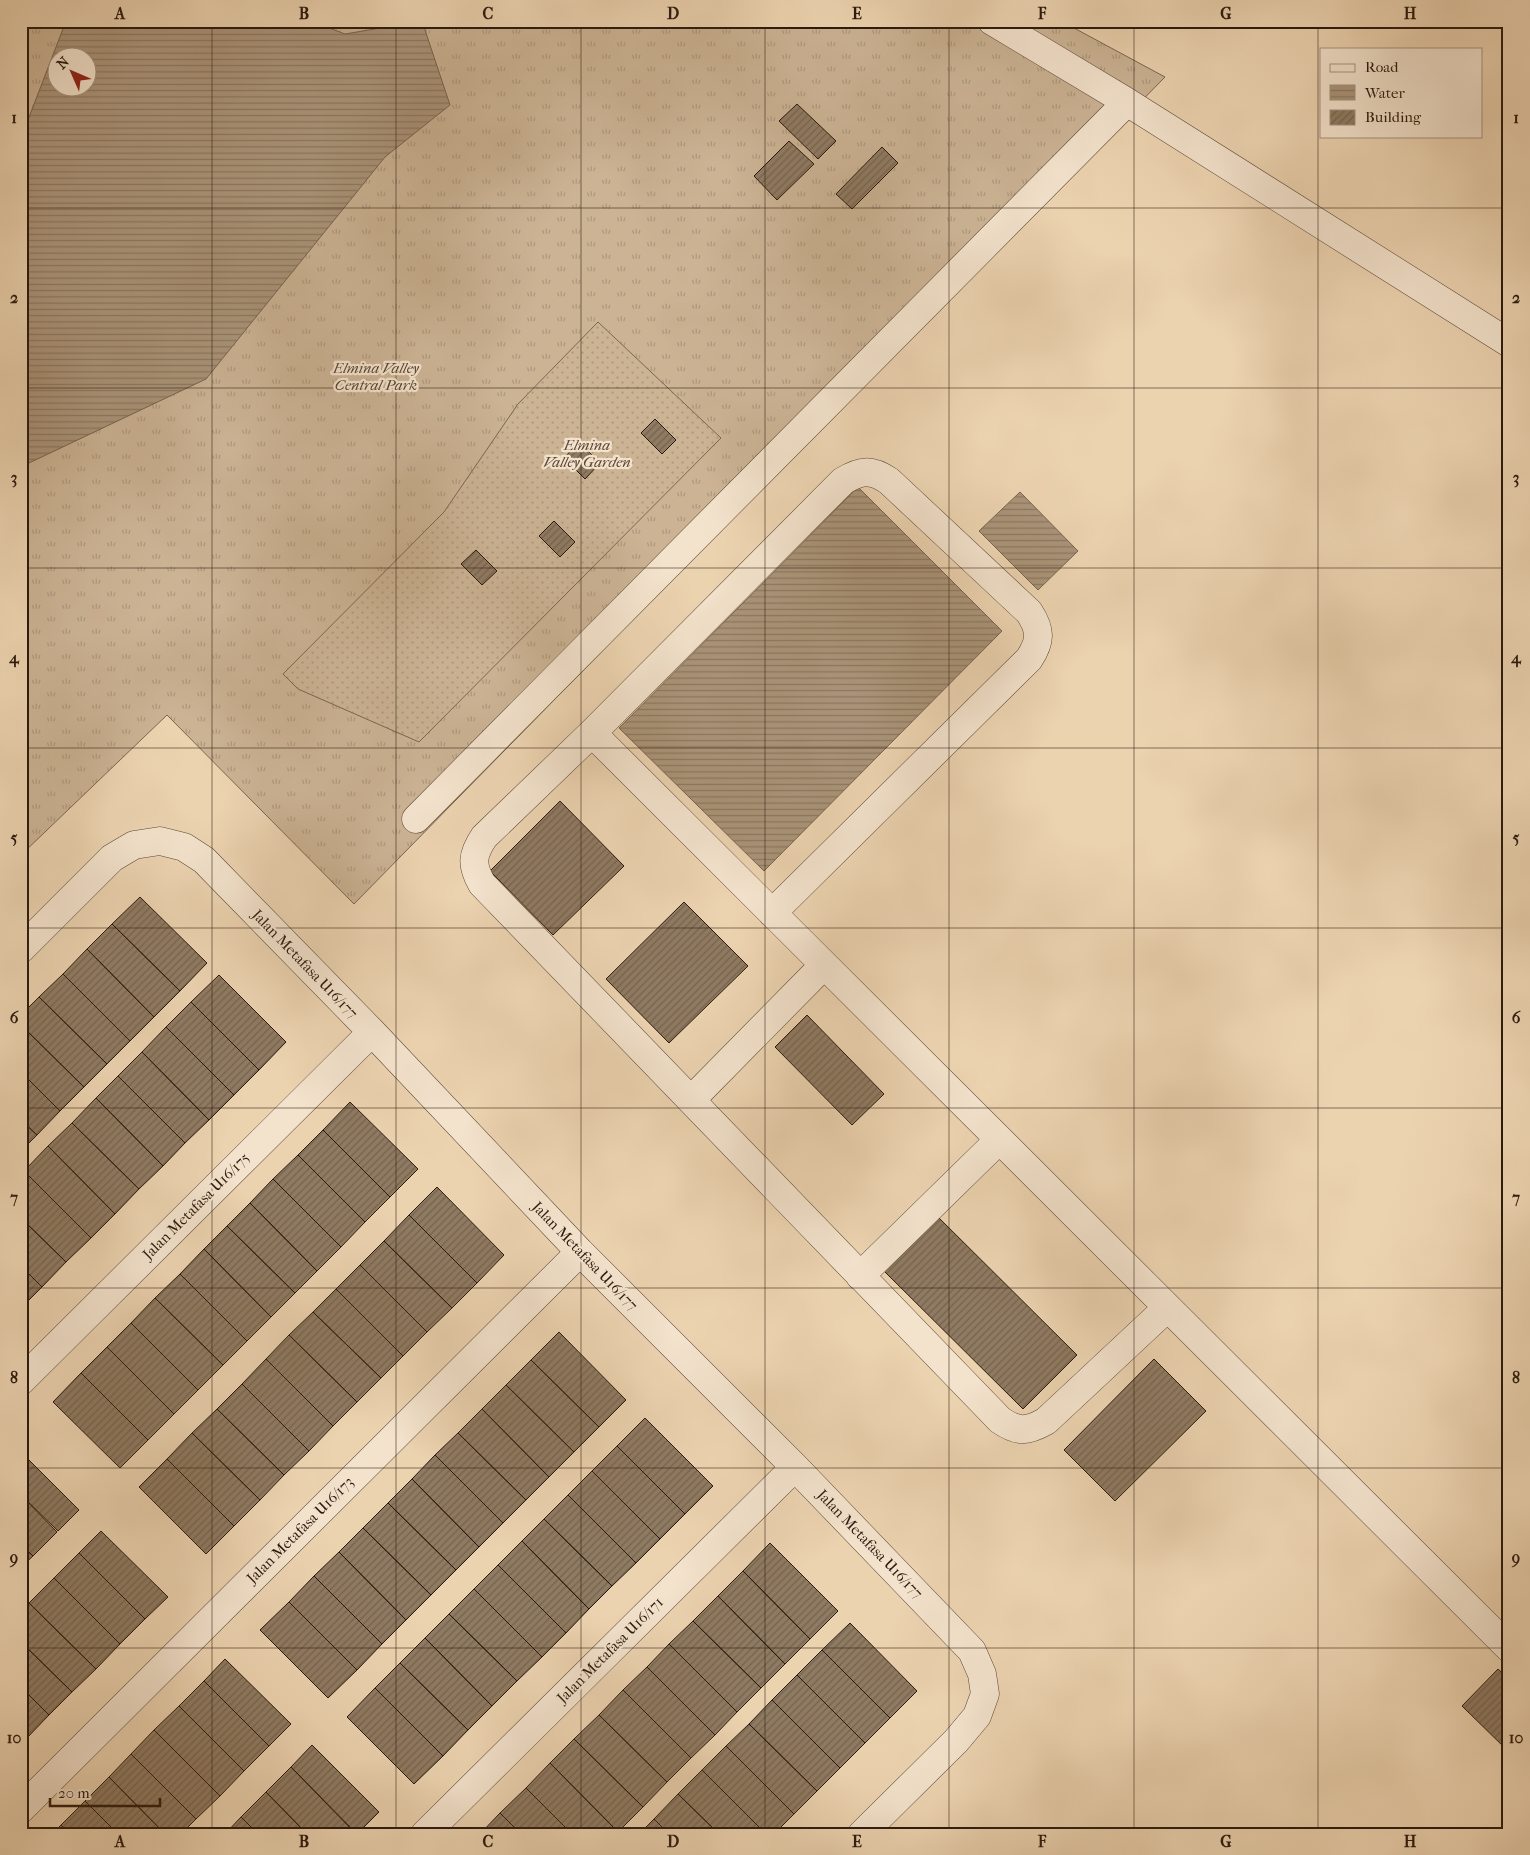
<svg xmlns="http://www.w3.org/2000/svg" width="1530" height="1855" font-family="'IM FELL French Canon',serif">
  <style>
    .grass { fill: url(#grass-tufts); stroke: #7b6650; fill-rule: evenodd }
    .garden { fill: url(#garden-dots); stroke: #7b6650 }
    .water { fill: url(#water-rules); stroke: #77634e; fill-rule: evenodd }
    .building { fill: url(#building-hatch); stroke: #2b190d }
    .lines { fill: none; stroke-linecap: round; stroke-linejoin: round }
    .minor-casing { stroke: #5b4836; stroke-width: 29 }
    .minor { stroke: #f3e2cc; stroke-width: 28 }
    .grid { fill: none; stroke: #2b190d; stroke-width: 1; stroke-opacity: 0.55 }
    .labels { text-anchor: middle; stroke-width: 4.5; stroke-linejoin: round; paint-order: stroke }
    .park-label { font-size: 15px; font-style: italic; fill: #5b4736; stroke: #f3e2cc }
    .street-label { font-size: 15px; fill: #2b190d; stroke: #f3e2cc }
    .neatline { fill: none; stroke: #2b190d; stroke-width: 2 }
    .grid-label { font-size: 16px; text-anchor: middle; font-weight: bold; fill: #2b190d }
  </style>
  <defs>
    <pattern id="grass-tufts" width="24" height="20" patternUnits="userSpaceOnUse" patternTransform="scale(1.25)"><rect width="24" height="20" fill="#cbb394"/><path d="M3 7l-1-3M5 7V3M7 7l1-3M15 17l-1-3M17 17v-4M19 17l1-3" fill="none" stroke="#ae997e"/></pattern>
    <pattern id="garden-dots" width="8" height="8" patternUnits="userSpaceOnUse" patternTransform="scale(1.25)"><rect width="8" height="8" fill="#cbb394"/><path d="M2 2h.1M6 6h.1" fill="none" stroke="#ae997e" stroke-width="1.8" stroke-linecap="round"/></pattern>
    <pattern id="water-rules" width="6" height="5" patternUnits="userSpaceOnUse" patternTransform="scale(1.25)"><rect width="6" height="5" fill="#aa9479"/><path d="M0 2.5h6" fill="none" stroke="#8b7862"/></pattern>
    <pattern id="building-hatch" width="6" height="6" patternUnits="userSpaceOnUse" patternTransform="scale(1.25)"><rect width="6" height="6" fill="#8f7a62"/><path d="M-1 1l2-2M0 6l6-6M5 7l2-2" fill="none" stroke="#75634f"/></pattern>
  </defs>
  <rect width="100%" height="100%" fill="#ecd3b0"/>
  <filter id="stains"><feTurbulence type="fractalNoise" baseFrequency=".004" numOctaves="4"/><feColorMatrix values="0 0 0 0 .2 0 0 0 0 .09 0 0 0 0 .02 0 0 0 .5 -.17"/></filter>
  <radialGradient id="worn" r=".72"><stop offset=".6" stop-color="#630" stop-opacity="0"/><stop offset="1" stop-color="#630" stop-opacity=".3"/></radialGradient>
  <path class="grass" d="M 21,21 L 1061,21 L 1165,77 L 354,904 L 167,715 L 21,855 ZM 58,58 L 88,58 L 88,88 L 58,88 Z"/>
  <path class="garden" d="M 598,322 L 721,438 L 419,742 L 298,689 L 283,674 L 444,512 L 518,404 Z"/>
  <path class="water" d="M 66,21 L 311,21 L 345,34 L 422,21 L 450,105 L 385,157 L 206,379 L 29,463 L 21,464 L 21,138 ZM 58,58 L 88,58 L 88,88 L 58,88 Z
    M 858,487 L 1002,631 L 764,871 L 619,728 Z
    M 1020,492 L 1078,551 L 1038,590 L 979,531 Z"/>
  <path class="building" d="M 797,104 L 836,141 L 818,159 L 779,121 Z
    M 789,141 L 814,164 L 777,200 L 754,176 Z
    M 882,147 L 898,163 L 852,209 L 836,194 Z
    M 655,419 L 676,440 L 662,454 L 641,433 Z
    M 579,442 L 600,463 L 585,479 L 564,458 Z
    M 554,521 L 575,542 L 560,557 L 539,536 Z
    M 476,550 L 497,571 L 482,585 L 461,564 Z
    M 560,801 L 624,866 L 553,935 L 490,871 Z
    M 140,897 L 207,963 L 180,991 L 112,924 Z
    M 684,902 L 748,966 L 669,1043 L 606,979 Z
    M 112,924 L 180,991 L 154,1017 L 87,949 Z
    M 87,949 L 154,1017 L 130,1041 L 63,974 Z
    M 63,974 L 130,1041 L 107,1064 L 39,997 Z
    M 219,975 L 286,1042 L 259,1070 L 191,1002 Z
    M 39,997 L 107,1064 L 84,1087 L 21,1025 L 21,1015 Z
    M 191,1002 L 259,1070 L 234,1095 L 166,1027 Z
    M 807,1015 L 884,1094 L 852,1125 L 775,1047 Z
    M 21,1025 L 84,1087 L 60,1111 L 21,1072 Z
    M 166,1027 L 234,1095 L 209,1120 L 142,1052 Z
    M 142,1052 L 209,1120 L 185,1143 L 118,1076 Z
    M 21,1072 L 60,1111 L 37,1135 L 21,1120 Z
    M 118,1076 L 185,1143 L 163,1166 L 96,1098 Z
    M 96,1098 L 163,1166 L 139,1189 L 72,1123 Z
    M 350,1102 L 418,1169 L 390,1197 L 323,1130 Z
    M 21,1120 L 37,1135 L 21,1151 Z
    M 72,1123 L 139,1189 L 115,1214 L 48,1146 Z
    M 323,1130 L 390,1197 L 365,1222 L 298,1155 Z
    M 48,1146 L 115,1214 L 91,1238 L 24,1171 Z
    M 298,1155 L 365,1222 L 341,1247 L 273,1179 Z
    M 24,1171 L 91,1238 L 66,1262 L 21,1218 L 21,1174 Z
    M 273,1179 L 341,1247 L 317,1271 L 250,1203 Z
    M 437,1187 L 504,1255 L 477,1283 L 409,1215 Z
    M 250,1203 L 317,1271 L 295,1293 L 227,1226 Z
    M 934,1213 L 1077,1355 L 1023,1409 L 880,1267 Z
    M 409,1215 L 477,1283 L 452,1308 L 384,1241 Z
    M 21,1218 L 66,1262 L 42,1287 L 21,1266 Z
    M 227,1226 L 295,1293 L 271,1317 L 204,1249 Z
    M 384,1241 L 452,1308 L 427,1332 L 360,1265 Z
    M 204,1249 L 271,1317 L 247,1341 L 180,1274 Z
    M 360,1265 L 427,1332 L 403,1356 L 336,1289 Z
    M 21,1266 L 42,1287 L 21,1308 Z
    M 180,1274 L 247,1341 L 223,1365 L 155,1298 Z
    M 336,1289 L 403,1356 L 381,1378 L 313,1312 Z
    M 155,1298 L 223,1365 L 198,1390 L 131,1323 Z
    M 313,1312 L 381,1378 L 357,1402 L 289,1335 Z
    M 131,1323 L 198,1390 L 174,1414 L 107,1347 Z
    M 559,1332 L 626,1400 L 599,1427 L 531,1360 Z
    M 289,1335 L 357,1402 L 333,1426 L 266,1359 Z
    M 107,1347 L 174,1414 L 148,1440 L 81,1373 Z
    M 266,1359 L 333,1426 L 309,1451 L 242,1384 Z
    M 1154,1359 L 1206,1411 L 1115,1501 L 1064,1450 Z
    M 531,1360 L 599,1427 L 574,1452 L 506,1385 Z
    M 81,1373 L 148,1440 L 120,1468 L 53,1402 Z
    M 242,1384 L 309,1451 L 284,1475 L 217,1409 Z
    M 506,1385 L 574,1452 L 549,1477 L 482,1409 Z
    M 217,1409 L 284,1475 L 260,1500 L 192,1433 Z
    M 482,1409 L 549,1477 L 526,1500 L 458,1433 Z
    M 645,1418 L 713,1486 L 685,1514 L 617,1446 Z
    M 192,1433 L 260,1500 L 234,1526 L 167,1459 Z
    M 458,1433 L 526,1500 L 503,1523 L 435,1455 Z
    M 617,1446 L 685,1514 L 660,1539 L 592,1471 Z
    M 21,1452 L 79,1510 L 58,1531 L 21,1495 Z
    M 435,1455 L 503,1523 L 479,1547 L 412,1479 Z
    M 167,1459 L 234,1526 L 206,1554 L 139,1487 Z
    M 592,1471 L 660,1539 L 636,1563 L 568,1495 Z
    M 412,1479 L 479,1547 L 456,1570 L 388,1503 Z
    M 21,1495 L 57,1532 L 33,1556 L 21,1545 Z
    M 568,1495 L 636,1563 L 612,1586 L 544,1519 Z
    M 388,1503 L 456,1570 L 431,1595 L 363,1528 Z
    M 544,1519 L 612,1586 L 589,1609 L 522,1541 Z
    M 363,1528 L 431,1595 L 406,1620 L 339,1552 Z
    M 101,1531 L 168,1597 L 145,1619 L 79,1553 Z
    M 522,1541 L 589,1609 L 566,1633 L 498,1565 Z
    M 770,1543 L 838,1611 L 810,1639 L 743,1571 Z
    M 21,1545 L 33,1556 L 21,1567 Z
    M 339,1552 L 406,1620 L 382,1644 L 314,1576 Z
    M 79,1553 L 145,1619 L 120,1644 L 54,1578 Z
    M 498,1565 L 566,1633 L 542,1657 L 474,1589 Z
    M 743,1571 L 810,1639 L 785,1664 L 718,1596 Z
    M 314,1576 L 382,1644 L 357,1670 L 289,1602 Z
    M 54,1578 L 120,1644 L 96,1669 L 29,1603 Z
    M 474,1589 L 542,1657 L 517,1681 L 449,1614 Z
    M 718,1596 L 785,1664 L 761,1688 L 693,1621 Z
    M 289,1602 L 357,1670 L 328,1698 L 260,1630 Z
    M 29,1603 L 96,1669 L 72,1692 L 21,1642 L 21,1611 Z
    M 449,1614 L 517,1681 L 492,1706 L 425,1638 Z
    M 693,1621 L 761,1688 L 737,1712 L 669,1644 Z
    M 850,1623 L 917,1691 L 890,1718 L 822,1650 Z
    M 425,1638 L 492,1706 L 468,1730 L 400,1663 Z
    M 21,1642 L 72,1692 L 49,1715 L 21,1687 Z
    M 669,1644 L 737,1712 L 715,1735 L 647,1667 Z
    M 822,1650 L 890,1718 L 865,1743 L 797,1675 Z
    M 225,1659 L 291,1724 L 269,1746 L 204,1681 Z
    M 400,1663 L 468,1730 L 443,1756 L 375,1688 Z
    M 647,1667 L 715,1735 L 691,1758 L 623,1690 Z
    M 1498,1669 L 1509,1679 L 1509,1752 L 1462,1706 Z
    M 797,1675 L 865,1743 L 840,1768 L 772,1700 Z
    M 204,1681 L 269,1746 L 244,1771 L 179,1706 Z
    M 21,1687 L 49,1715 L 26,1739 L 21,1734 Z
    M 375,1688 L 443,1756 L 414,1784 L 347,1717 Z
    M 623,1690 L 691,1758 L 667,1782 L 599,1715 Z
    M 772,1700 L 840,1768 L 817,1791 L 749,1724 Z
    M 179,1706 L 244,1771 L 220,1796 L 154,1730 Z
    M 599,1715 L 667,1782 L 643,1807 L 574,1739 Z
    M 749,1724 L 817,1791 L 794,1814 L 726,1746 Z
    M 154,1730 L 220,1796 L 196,1819 L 131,1754 Z
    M 574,1739 L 643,1807 L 618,1832 L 550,1763 Z
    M 312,1745 L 379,1812 L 357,1834 L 291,1767 Z
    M 726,1746 L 794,1814 L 774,1834 L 766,1834 L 702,1770 Z
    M 131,1754 L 196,1819 L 181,1834 L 165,1834 L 109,1777 Z
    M 550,1763 L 618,1832 L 615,1834 L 572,1834 L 526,1788 Z
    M 291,1767 L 356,1834 L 307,1834 L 266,1792 Z
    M 702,1770 L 766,1834 L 719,1834 L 678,1794 Z
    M 109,1777 L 165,1834 L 118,1834 L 85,1801 Z
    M 526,1788 L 572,1834 L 521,1834 L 500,1813 Z
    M 266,1792 L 307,1834 L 258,1834 L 241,1817 Z
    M 678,1794 L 719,1834 L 669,1834 L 654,1819 Z
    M 85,1801 L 118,1834 L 70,1834 L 61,1825 Z
    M 500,1813 L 521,1834 L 480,1834 Z
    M 241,1817 L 258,1834 L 225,1834 Z
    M 654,1819 L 669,1834 L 639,1834 Z
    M 61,1825 L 70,1834 L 52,1834 Z"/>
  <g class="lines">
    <defs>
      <path id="minor" d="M 992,21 L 1127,102
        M 592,733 L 1509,1648
        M 416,819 L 1127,102 L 1509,343
        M 772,913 L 1029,659 C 1041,641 1041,630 1029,612 L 889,481 C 871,469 861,470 843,481 L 592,733 L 484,837 C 472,855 471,865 482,884 L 1000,1420 C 1017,1432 1027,1432 1046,1421 L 1167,1308
        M 21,949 L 112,858 L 134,845 L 160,841 L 184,847 L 204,860 L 372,1032 L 580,1252 L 795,1467 L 972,1651 L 982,1674 L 985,1694 L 977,1716 L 956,1741 L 862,1834
        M 691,1100 L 824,965
        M 860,1276 L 999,1140
        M 21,1381 L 372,1032
        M 21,1809 L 580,1252
        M 425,1834 L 795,1467"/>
    </defs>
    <use href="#minor" class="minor-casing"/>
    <use href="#minor" class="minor"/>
  </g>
  <path class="grid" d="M 212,21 L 212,1834M 396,21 L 396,1834M 581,21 L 581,1834M 765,21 L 765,1834M 949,21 L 949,1834M 1134,21 L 1134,1834M 1318,21 L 1318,1834M 21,208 L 1509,208M 21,388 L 1509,388M 21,568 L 1509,568M 21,748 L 1509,748M 21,928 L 1509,928M 21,1108 L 1509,1108M 21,1288 L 1509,1288M 21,1468 L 1509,1468M 21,1648 L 1509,1648"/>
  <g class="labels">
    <g class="park-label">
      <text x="376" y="373">Elmina Valley<tspan x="376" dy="17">Central Park</tspan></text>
      <text x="587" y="450">Elmina<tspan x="587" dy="17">Valley Garden</tspan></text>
    </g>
    <g class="street-label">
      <text transform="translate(305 964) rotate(46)" y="5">Jalan Metafasa U16/177</text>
      <text transform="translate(196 1206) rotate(-45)" y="5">Jalan Metafasa U16/175</text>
      <text transform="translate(585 1256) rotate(46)" y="5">Jalan Metafasa U16/177</text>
      <text transform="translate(300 1530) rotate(-45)" y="5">Jalan Metafasa U16/173</text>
      <text transform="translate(870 1544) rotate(46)" y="5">Jalan Metafasa U16/177</text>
      <text transform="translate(610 1650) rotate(-45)" y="5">Jalan Metafasa U16/171</text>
    </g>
  </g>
  <rect width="1530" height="1855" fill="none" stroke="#ecd3b0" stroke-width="55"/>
  <rect x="1320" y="48" width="162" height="90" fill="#f3e2cc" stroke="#a39280"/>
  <rect x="1330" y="64" width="25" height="8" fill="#f3e2cc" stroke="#a39280"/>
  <text x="1365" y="72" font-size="15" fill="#2b190d">Road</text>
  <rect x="1330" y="85" width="25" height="15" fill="url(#water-rules)" stroke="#a39280"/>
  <text x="1365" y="98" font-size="15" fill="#2b190d">Water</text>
  <rect x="1330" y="110" width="25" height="15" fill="url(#building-hatch)" stroke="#a39280"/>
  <text x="1365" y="122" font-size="15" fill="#2b190d">Building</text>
  <g transform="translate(72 72) rotate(315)"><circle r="24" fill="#f3e2cc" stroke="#a39280"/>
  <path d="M0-4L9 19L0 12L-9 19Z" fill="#8f2418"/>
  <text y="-8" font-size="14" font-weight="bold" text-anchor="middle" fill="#2b190d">N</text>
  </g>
  <path d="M50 1798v8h110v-8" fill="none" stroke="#2b190d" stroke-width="2.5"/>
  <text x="58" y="1798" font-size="15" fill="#2b190d" stroke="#f3e2cc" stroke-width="4" paint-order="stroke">20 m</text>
  <rect x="28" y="28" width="1474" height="1800" class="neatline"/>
  <g class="grid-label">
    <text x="120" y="19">A</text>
    <text x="304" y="19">B</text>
    <text x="488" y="19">C</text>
    <text x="673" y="19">D</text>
    <text x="857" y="19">E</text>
    <text x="1042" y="19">F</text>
    <text x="1226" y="19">G</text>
    <text x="1410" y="19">H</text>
    <text x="14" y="123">1</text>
    <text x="1516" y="123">1</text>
    <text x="14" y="303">2</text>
    <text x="1516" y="303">2</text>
    <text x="14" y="483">3</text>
    <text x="1516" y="483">3</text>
    <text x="14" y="663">4</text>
    <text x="1516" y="663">4</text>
    <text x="14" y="843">5</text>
    <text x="1516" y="843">5</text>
    <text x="14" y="1023">6</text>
    <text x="1516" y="1023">6</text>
    <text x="14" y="1203">7</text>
    <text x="1516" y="1203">7</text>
    <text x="14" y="1383">8</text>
    <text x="1516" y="1383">8</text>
    <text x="14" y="1563">9</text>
    <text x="1516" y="1563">9</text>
    <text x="14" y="1743">10</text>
    <text x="1516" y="1743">10</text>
    <text x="120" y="1847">A</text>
    <text x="304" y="1847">B</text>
    <text x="488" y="1847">C</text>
    <text x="673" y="1847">D</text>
    <text x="857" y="1847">E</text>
    <text x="1042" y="1847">F</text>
    <text x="1226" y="1847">G</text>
    <text x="1410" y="1847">H</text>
  </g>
  <rect width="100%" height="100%" filter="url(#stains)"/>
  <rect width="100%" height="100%" fill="url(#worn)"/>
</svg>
